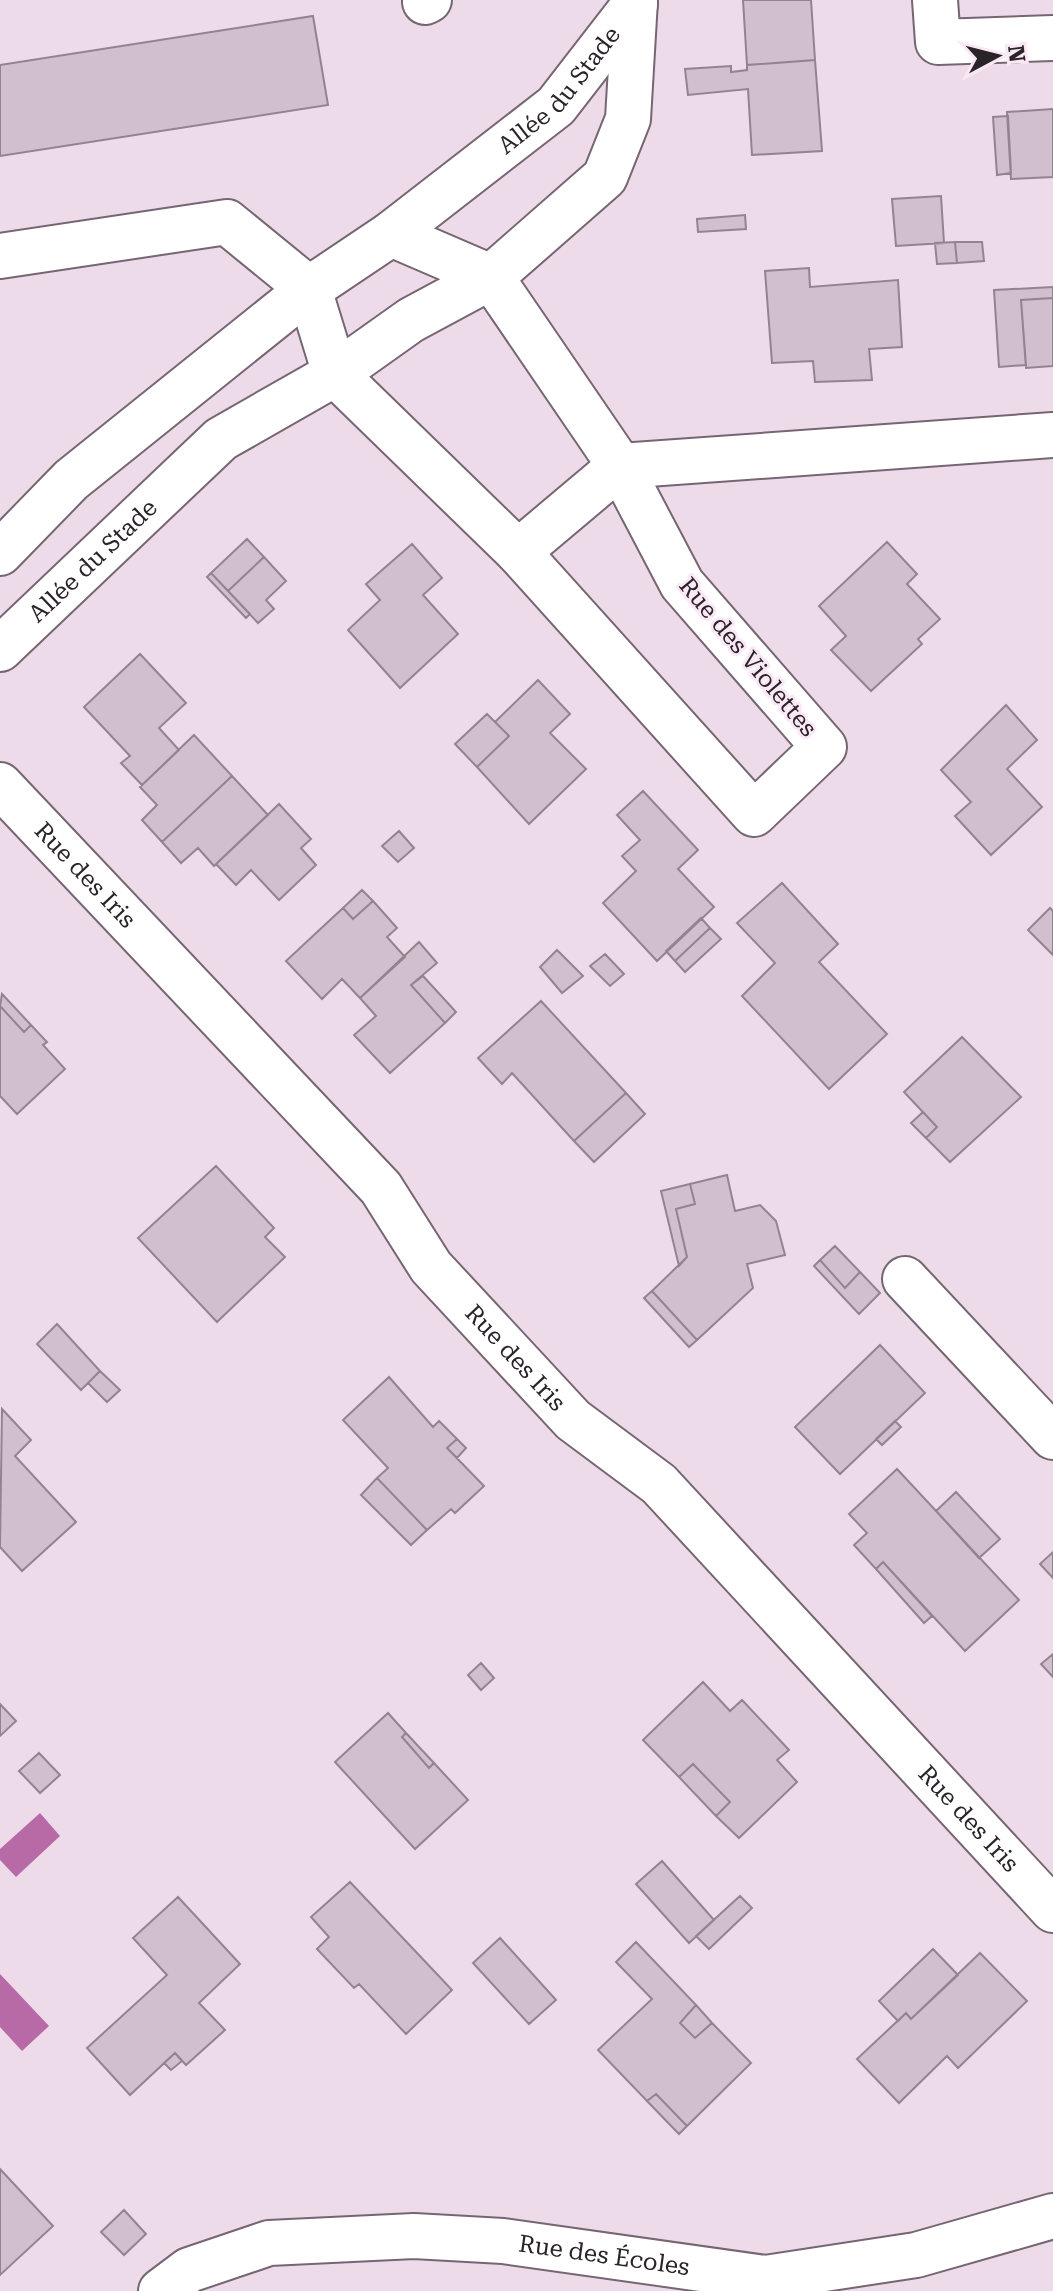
<svg xmlns="http://www.w3.org/2000/svg" width="1053" height="2291" font-family="'Roboto Serif',serif">
  <style>
    .water { fill: #b86aa7 }
    .building { fill: #d2bfcd; stroke: #94838f; stroke-width: 2 }
    .lines { fill: none; stroke-linecap: round; stroke-linejoin: round }
    .minor-casing { stroke: #766672; stroke-width: 48 }
    .minor { stroke: #fff; stroke-width: 44 }
    .labels { text-anchor: middle; stroke-width: 6; stroke-linejoin: round; paint-order: stroke }
    .street-label { font-size: 24px; fill: #2a2328; stroke: #fbe8f6 }
  </style>
  <rect width="100%" height="100%" fill="#eedbe9"/>
  <path class="water" d="M 40,1813 L 60,1836 L 16,1877 L 0,1860 L 0,1849 Z
    M 0,1974 L 49,2026 L 22,2051 L 0,2027 Z"/>
  <path class="building" d="M 743,0 L 811,0 L 815,60 L 747,65 Z
    M 313,16 L 328,105 L 0,156 L 0,65 Z
    M 815,60 L 822,151 L 752,155 L 748,89 L 688,95 L 685,69 L 731,66 L 731,72 L 747,70 L 747,65 Z
    M 1053,109 L 1053,177 L 1011,179 L 1007,112 Z
    M 1008,116 L 1011,173 L 997,175 L 993,117 Z
    M 941,196 L 944,243 L 896,246 L 892,199 Z
    M 745,215 L 746,229 L 698,232 L 697,219 Z
    M 955,242 L 957,263 L 937,264 L 935,243 Z
    M 955,242 L 982,242 L 984,261 L 957,263 Z
    M 809,268 L 810,287 L 898,280 L 902,347 L 869,349 L 872,380 L 815,382 L 813,361 L 772,363 L 765,271 Z
    M 1053,287 L 1053,298 L 1021,300 L 1026,365 L 999,367 L 994,290 Z
    M 1053,298 L 1053,366 L 1026,368 L 1021,300 Z
    M 247,539 L 264,557 L 228,591 L 211,573 Z
    M 887,542 L 917,574 L 907,584 L 940,619 L 918,639 L 922,644 L 871,691 L 831,650 L 846,636 L 819,606 Z
    M 412,544 L 442,578 L 423,595 L 458,634 L 400,688 L 348,630 L 380,600 L 366,584 Z
    M 264,557 L 286,581 L 266,600 L 274,609 L 258,623 L 228,591 Z
    M 211,573 L 250,614 L 246,618 L 207,577 Z
    M 140,654 L 186,703 L 159,728 L 179,750 L 142,785 L 121,763 L 130,756 L 84,707 Z
    M 538,680 L 570,714 L 550,733 L 586,769 L 529,824 L 477,767 L 509,736 L 495,722 Z
    M 1006,705 L 1037,740 L 1007,769 L 1042,807 L 991,855 L 955,816 L 971,802 L 941,770 Z
    M 487,714 L 509,736 L 477,767 L 455,744 Z
    M 194,735 L 232,776 L 162,842 L 142,820 L 157,805 L 140,787 Z
    M 232,776 L 268,815 L 214,866 L 198,848 L 181,863 L 162,842 Z
    M 643,791 L 698,850 L 678,869 L 714,907 L 657,961 L 603,903 L 636,871 L 622,856 L 640,840 L 617,815 Z
    M 279,804 L 311,839 L 301,848 L 316,865 L 279,900 L 251,870 L 236,885 L 216,864 Z
    M 399,831 L 414,848 L 398,862 L 382,846 Z
    M 782,883 L 838,944 L 819,962 L 887,1034 L 829,1089 L 742,996 L 775,963 L 737,923 Z
    M 362,890 L 373,901 L 353,919 L 343,908 Z
    M 373,901 L 397,928 L 387,937 L 405,957 L 360,998 L 342,979 L 322,999 L 286,961 L 343,908 L 353,919 Z
    M 1050,908 L 1053,911 L 1053,955 L 1028,930 Z
    M 701,918 L 710,928 L 675,961 L 666,951 Z
    M 710,928 L 721,939 L 685,972 L 675,961 Z
    M 419,942 L 437,963 L 411,985 L 445,1023 L 390,1073 L 354,1035 L 376,1016 L 360,998 Z
    M 557,950 L 583,976 L 562,993 L 540,967 Z
    M 605,954 L 624,974 L 610,986 L 590,966 Z
    M 423,976 L 456,1012 L 445,1023 L 411,985 Z
    M 2,994 L 31,1025 L 24,1032 L 0,1006 Z
    M 541,1001 L 626,1093 L 574,1141 L 512,1073 L 502,1084 L 478,1058 Z
    M 0,1006 L 24,1032 L 31,1025 L 47,1042 L 43,1045 L 65,1069 L 17,1114 L 0,1096 Z
    M 962,1037 L 1021,1097 L 950,1162 L 926,1138 L 937,1127 L 904,1092 Z
    M 626,1093 L 645,1114 L 594,1162 L 574,1141 Z
    M 923,1112 L 937,1127 L 926,1138 L 911,1123 Z
    M 216,1166 L 274,1228 L 265,1237 L 285,1257 L 217,1322 L 138,1238 Z
    M 727,1175 L 735,1211 L 760,1205 L 776,1221 L 785,1255 L 747,1264 L 753,1288 L 697,1340 L 652,1291 L 687,1257 L 676,1209 L 695,1204 L 690,1184 Z
    M 690,1184 L 695,1204 L 676,1209 L 687,1257 L 679,1266 L 661,1191 Z
    M 835,1246 L 860,1272 L 845,1288 L 820,1260 Z
    M 820,1260 L 845,1288 L 860,1272 L 880,1293 L 859,1314 L 814,1266 Z
    M 652,1291 L 697,1340 L 689,1347 L 644,1298 Z
    M 57,1324 L 100,1371 L 81,1390 L 37,1344 Z
    M 880,1345 L 925,1393 L 840,1474 L 795,1427 Z
    M 100,1371 L 120,1390 L 107,1402 L 88,1383 Z
    M 389,1377 L 433,1427 L 439,1421 L 457,1439 L 447,1448 L 484,1486 L 455,1513 L 451,1509 L 427,1530 L 377,1478 L 388,1468 L 343,1420 Z
    M 2,1409 L 31,1440 L 15,1456 L 76,1522 L 22,1571 L 0,1547 Z
    M 895,1421 L 901,1427 L 882,1445 L 876,1439 Z
    M 457,1439 L 466,1448 L 457,1458 L 447,1448 Z
    M 897,1469 L 1019,1600 L 965,1651 L 883,1562 L 876,1569 L 854,1545 L 867,1533 L 849,1514 Z
    M 377,1478 L 427,1530 L 411,1545 L 361,1495 Z
    M 956,1492 L 1000,1539 L 979,1558 L 936,1511 Z
    M 1053,1552 L 1053,1578 L 1040,1564 Z
    M 883,1562 L 932,1616 L 924,1623 L 876,1569 Z
    M 1053,1654 L 1053,1677 L 1041,1664 Z
    M 481,1663 L 494,1678 L 481,1690 L 468,1675 Z
    M 703,1682 L 730,1711 L 742,1700 L 789,1750 L 777,1760 L 797,1782 L 739,1838 L 716,1816 L 730,1802 L 693,1764 L 679,1777 L 643,1740 Z
    M 0,1704 L 16,1721 L 0,1736 Z
    M 388,1713 L 406,1733 L 402,1737 L 429,1768 L 434,1763 L 468,1800 L 415,1849 L 335,1762 Z
    M 406,1733 L 434,1763 L 429,1768 L 402,1737 Z
    M 39,1753 L 60,1775 L 40,1793 L 19,1771 Z
    M 693,1764 L 730,1802 L 716,1816 L 679,1777 Z
    M 662,1861 L 714,1920 L 689,1943 L 636,1884 Z
    M 350,1882 L 452,1990 L 406,2034 L 359,1984 L 354,1988 L 317,1949 L 329,1937 L 311,1917 Z
    M 740,1896 L 752,1908 L 709,1949 L 696,1936 Z
    M 178,1897 L 240,1964 L 199,2003 L 225,2030 L 186,2065 L 175,2053 L 130,2095 L 87,2048 L 167,1975 L 133,1938 Z
    M 500,1938 L 556,2000 L 529,2024 L 473,1963 Z
    M 636,1942 L 696,2005 L 680,2023 L 695,2038 L 712,2023 L 751,2063 L 687,2126 L 656,2094 L 647,2101 L 598,2050 L 652,1999 L 616,1962 Z
    M 933,1949 L 958,1975 L 911,2019 L 906,2013 L 898,2021 L 879,2001 Z
    M 980,1953 L 1027,2001 L 958,2068 L 947,2056 L 899,2103 L 857,2059 L 906,2013 L 911,2019 Z
    M 696,2005 L 712,2023 L 695,2038 L 680,2023 Z
    M 175,2053 L 182,2061 L 171,2070 L 164,2063 Z
    M 656,2094 L 687,2126 L 679,2134 L 647,2101 Z
    M 0,2169 L 53,2226 L 0,2275 Z
    M 124,2210 L 146,2234 L 124,2255 L 101,2232 Z"/>
  <g class="lines">
    <defs>
      <g id="minor">
        <path d="M 935,0 L 938,42 L 1053,38"/>
        <path d="M 425,2 L 429,0"/>
        <path d="M 0,256 L 227,222 L 309,289"/>
        <path d="M 309,289 L 335,374 L 518,552 L 754,814 L 824,747 L 682,584 L 620,466 L 491,277 L 391,234"/>
        <path d="M 518,552 L 620,466 L 1053,435"/>
        <path id="s1" d="M 0,553 L 71,480 L 309,289 L 391,234 L 556,106 L 635,4"/>
        <path id="s2" d="M 0,649 L 221,439 L 335,374 L 411,320 L 491,277 L 605,177 L 628,119 L 635,0"/>
        <path id="s3" d="M 0,785 L 381,1188 L 431,1267 L 573,1420 L 659,1484 L 1053,1910"/>
        <path d="M 905,1279 L 1053,1437"/>
        <path id="s4" d="M 161,2291 L 189,2270 L 269,2243 L 414,2236 L 503,2241 L 765,2278 L 916,2255 L 1053,2216"/>
      </g>
    </defs>
    <use href="#minor" class="minor-casing"/>
    <use href="#minor" class="minor"/>
  </g>
  <g class="labels">
    <g class="street-label">
      <text dy="8" stroke="none"><textPath href="#s1" startOffset="728">Allée du Stade</textPath></text>
      <text dy="8" stroke="none"><textPath href="#s2" startOffset="128">Allée du Stade</textPath></text>
      <text transform="translate(748 657) rotate(50)" y="8">Rue des Violettes</text>
      <text dy="8" stroke="none"><textPath href="#s3" startOffset="124">Rue des Iris</textPath></text>
      <text dy="8" stroke="none"><textPath href="#s3" startOffset="772">Rue des Iris</textPath></text>
      <text dy="8" stroke="none"><textPath href="#s3" startOffset="1420">Rue des Iris</textPath></text>
      <text dy="8" stroke="none"><textPath href="#s4" startOffset="456">Rue des Écoles</textPath></text>
    </g>
  </g>
  <g transform="translate(997 56) rotate(83)" stroke="#fbe8f6" stroke-width="6" paint-order="stroke">
  <path d="M0-6L14 30L0 20L-14 30Z" fill="#2a2328"/>
  <text y="-12" font-size="22" font-weight="bold" text-anchor="middle" fill="#2a2328">N</text>
  </g>
</svg>
